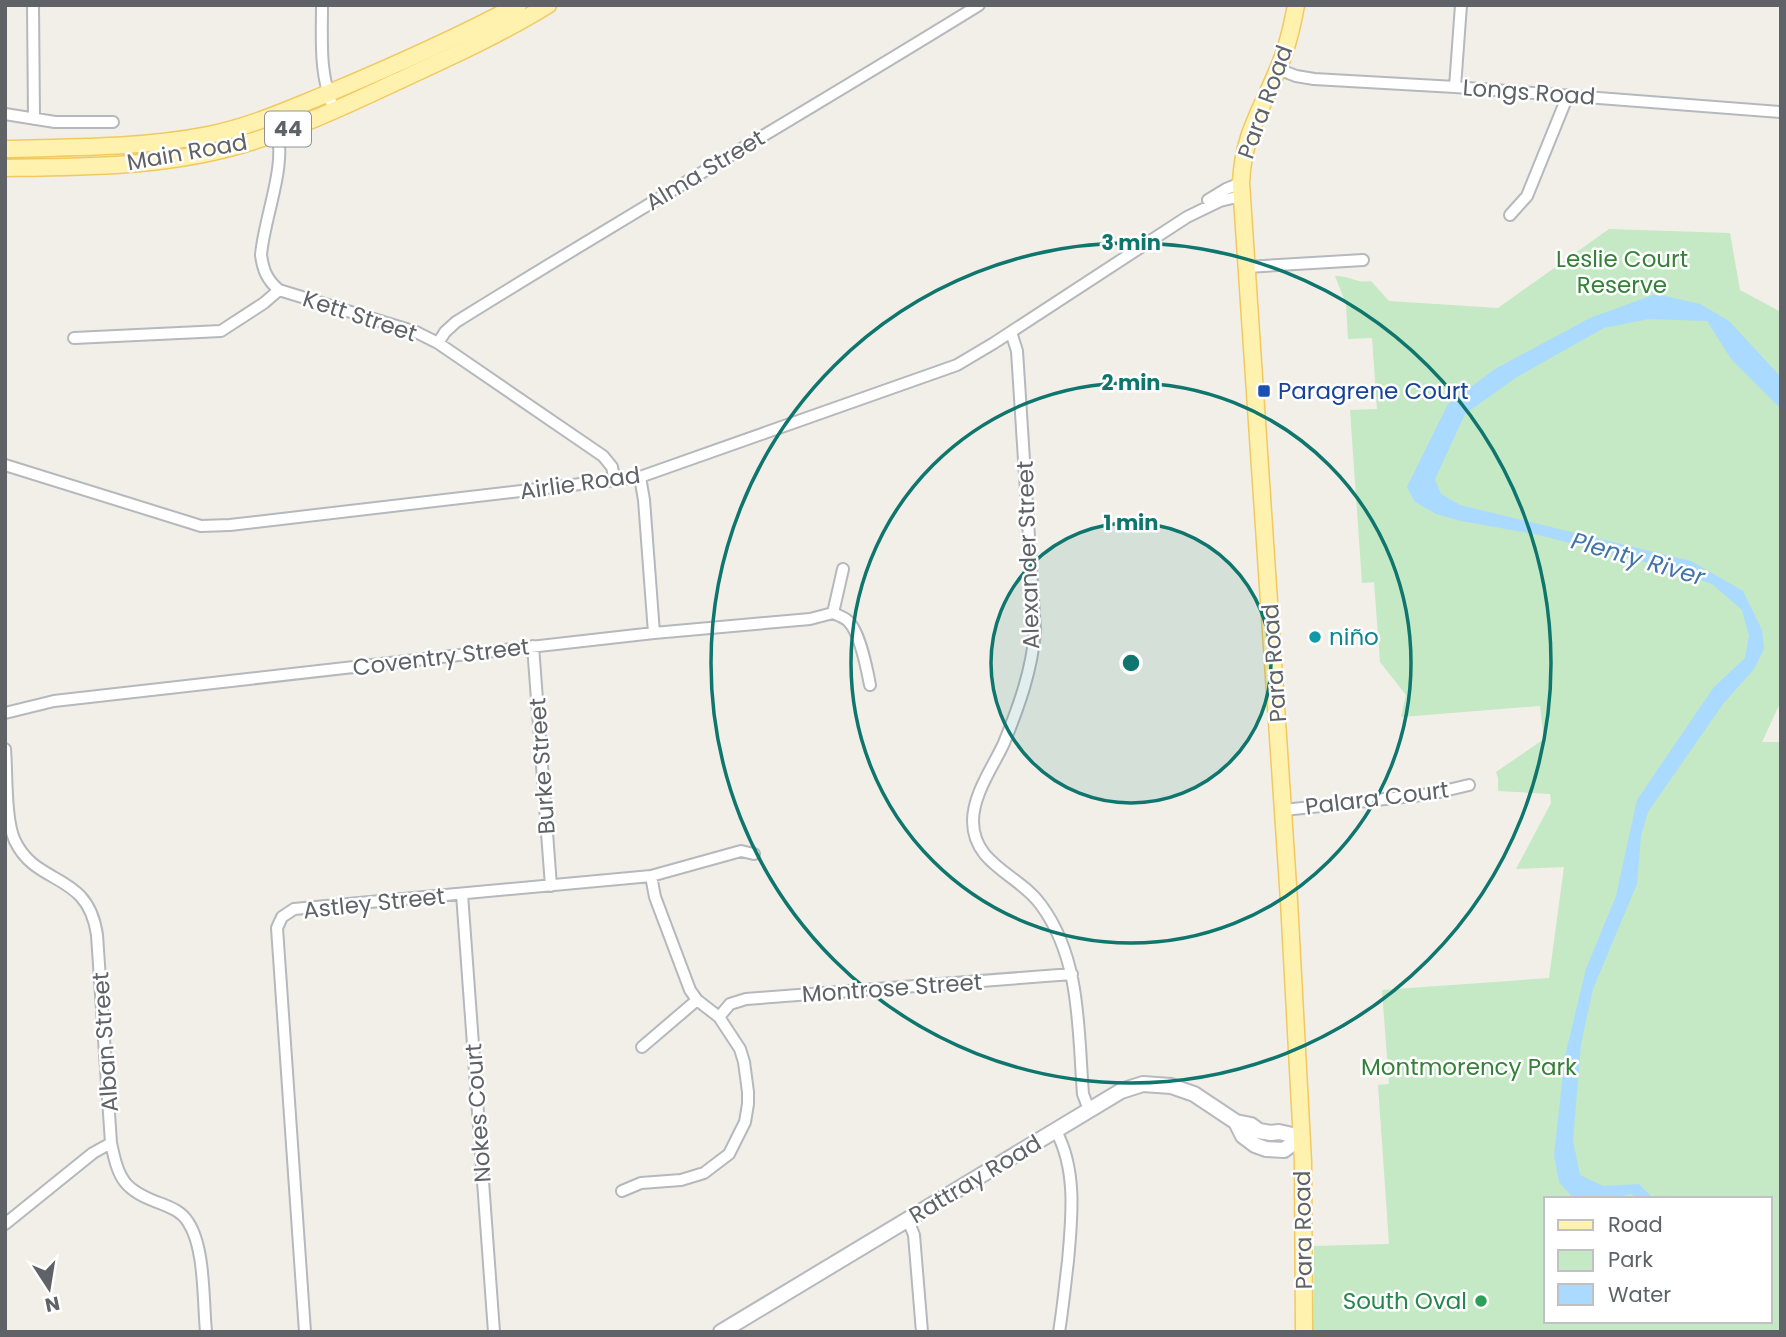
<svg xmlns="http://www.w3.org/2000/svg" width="1786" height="1337" font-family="Poppins,sans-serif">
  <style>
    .green { fill: #c5e8c5; fill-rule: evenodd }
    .water { fill: #aadaff }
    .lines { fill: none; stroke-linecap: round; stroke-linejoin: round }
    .street-casing { stroke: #b5b8bc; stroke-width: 14 }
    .secondary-casing { stroke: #b6babf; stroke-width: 18 }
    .primary-casing { stroke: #f2c960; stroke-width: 19 }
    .street { stroke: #fff; stroke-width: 10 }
    .secondary { stroke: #fff; stroke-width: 14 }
    .primary { stroke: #fff2af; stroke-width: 16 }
    .ring { fill: none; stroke: #0f766e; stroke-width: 3.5 }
    .transit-dot { fill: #1a4fb4; stroke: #fff; stroke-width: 2.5 }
    .culture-dot { fill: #0f9aa8; stroke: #fff; stroke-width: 2.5 }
    .leisure-dot { fill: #2e9e5b; stroke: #fff; stroke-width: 2.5 }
    .labels { text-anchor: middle; stroke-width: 5; stroke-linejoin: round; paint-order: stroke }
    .shield { fill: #fff; stroke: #8f9295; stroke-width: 2 }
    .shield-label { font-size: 21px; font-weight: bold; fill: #5f6368 }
    .street-label { font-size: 23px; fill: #5f6368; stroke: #fff }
    .park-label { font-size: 23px; fill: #348238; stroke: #fff }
    .transit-label { font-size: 23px; fill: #164399; stroke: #fff; text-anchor: start }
    .culture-label { font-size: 23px; fill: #0d838f; stroke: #fff; text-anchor: start }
    .leisure-label { font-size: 23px; fill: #27864d; stroke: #fff; text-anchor: end }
    .water-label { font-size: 24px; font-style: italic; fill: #4174aa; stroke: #fff }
    .centre { fill: #0f766e; stroke: #fff; stroke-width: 3.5 }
    .ring-label { font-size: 21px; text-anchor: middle; font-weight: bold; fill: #0f766e; stroke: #fff; stroke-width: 5; stroke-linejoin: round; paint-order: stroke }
  </style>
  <rect width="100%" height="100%" fill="#f1efe8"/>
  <path class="green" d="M 1609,229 L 1730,233 L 1740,290 L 1781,312 L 1781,701 L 1762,742 L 1781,742 L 1781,1332 L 1313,1332 L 1314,1246 L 1389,1244 L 1378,1085 L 1389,1084 L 1382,990 L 1549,978 L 1564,867 L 1516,869 L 1551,803 L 1550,794 L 1498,791 L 1498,778 L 1496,772 L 1544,739 L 1540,706 L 1401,717 L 1406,695 L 1380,662 L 1374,582 L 1362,583 L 1350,410 L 1377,409 L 1372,338 L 1348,339 L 1346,304 L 1335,276 C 1348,275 1358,284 1371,281 L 1389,301 L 1498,308 ZM 1546,1199 L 1770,1199 L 1770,1321 L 1546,1321 Z"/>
  <path class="water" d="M 1656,294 L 1700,304 L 1729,321 L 1781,377 L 1781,409 L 1731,359 L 1707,321 L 1649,319 L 1604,328 L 1517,377 L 1465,414 L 1435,479 L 1441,494 L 1460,505 L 1691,561 L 1743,591 L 1762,630 L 1764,649 L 1754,669 L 1723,704 L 1648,812 L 1641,836 L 1637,884 L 1593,989 L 1581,1044 L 1573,1141 L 1580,1175 L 1603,1186 L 1639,1184 L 1654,1199 L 1636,1199 L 1632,1194 L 1610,1199 L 1574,1199 L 1559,1182 L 1554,1155 L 1565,1056 L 1586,969 L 1616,896 L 1637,800 L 1714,687 L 1745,658 L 1749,636 L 1742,610 L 1712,584 L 1657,565 L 1534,534 L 1461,521 L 1436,514 L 1415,502 L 1407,487 L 1448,404 L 1495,369 L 1590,318 Z"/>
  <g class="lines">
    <defs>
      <path id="street" d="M 33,5 L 34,119
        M 322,5 C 322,44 319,73 334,110
        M 1278,69 L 1296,76 L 1314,79 L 1455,87 L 1781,112
        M 1455,87 L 1461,5
        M 5,114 L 55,122 L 113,122
        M 276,128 C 288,164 264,217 261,255 C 263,270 267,280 279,290 L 416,332 L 438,343 L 603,456 L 612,467 L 615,481
        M 1208,200 L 1226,189 L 1241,183
        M 1510,215 L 1527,196 L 1568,95
        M 1247,267 L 1363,260
        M 1011,332 L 1017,351 L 1035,631 C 1032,670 1019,706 1004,743 C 993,767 973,794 973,821 C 973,865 1019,874 1041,905 C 1081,959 1078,1030 1083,1094 L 1086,1102 L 1091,1109
        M 74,338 L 221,331 L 264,303 L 279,290
        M 438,343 L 445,332 L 456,322 C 629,214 806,112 979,5
        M 5,465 L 201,526 L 230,525 L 640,477 L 957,365 L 994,343 L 1187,217 L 1220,201 L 1241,196
        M 640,477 L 644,500 L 654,633
        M 833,613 C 837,615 844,617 848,621 C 860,632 867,669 870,685
        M 533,646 L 551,886
        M 5,713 L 54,701 L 654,633 L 810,619 L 833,613 L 843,569
        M 5,749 C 7,772 5,821 15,841 C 37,887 88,871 97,935 L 111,1143 C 119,1181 124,1190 162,1204 C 172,1208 182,1212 188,1222 C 205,1247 203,1300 206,1332
        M 1284,810 L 1431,794 L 1469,785
        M 462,894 L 494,1332
        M 719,1017 L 730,1004 L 746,999 L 1072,974
        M 642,1047 L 697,1000
        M 1056,1131 C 1077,1170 1072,1217 1068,1261 C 1065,1285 1063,1308 1059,1332
        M 622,1191 L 641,1183 L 681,1180 L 704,1173 L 729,1154 L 745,1122 L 748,1104 L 748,1092 L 744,1062 L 740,1049 L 719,1017 L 697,1000 L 690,990 L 655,897 L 651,876
        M 908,1220 L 914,1235 L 922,1332
        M 5,1224 L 93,1153 L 111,1143
        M 305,1332 L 277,928 L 282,917 L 294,909 L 651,876 L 741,851 L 754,854"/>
      <path id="secondary" d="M 1236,1122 L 1243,1136 L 1255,1145 L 1266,1149 L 1284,1150 L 1301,1137
        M 721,1332 L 1121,1091 L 1143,1084 L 1171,1086 L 1194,1094 L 1236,1122 L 1251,1125 L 1259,1131 L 1271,1133 L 1279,1132 L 1301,1137"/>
      <path id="primary" d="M 1296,5 C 1292,27 1287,49 1278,69 C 1261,111 1243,135 1241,183 L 1289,901 L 1303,1162 L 1304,1332
        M 5,149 C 73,147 141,148 208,135 C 250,127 289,109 329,93 C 393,66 457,38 518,5
        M 5,168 C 81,167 159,167 233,147 C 289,132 343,107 396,82 C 448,58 499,35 548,5"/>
    </defs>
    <use href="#street" class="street-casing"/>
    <use href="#secondary" class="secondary-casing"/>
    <use href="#primary" class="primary-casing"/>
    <use href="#street" class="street"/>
    <use href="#secondary" class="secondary"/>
    <use href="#primary" class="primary"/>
  </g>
  <circle cx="1131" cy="663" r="140" fill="#0f766e" fill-opacity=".12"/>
  <g class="ring">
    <circle cx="1131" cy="663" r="140"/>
    <circle cx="1131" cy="663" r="280"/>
    <circle cx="1131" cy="663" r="420"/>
  </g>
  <rect class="transit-dot" x="1257" y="384" width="14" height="14" rx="3.5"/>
  <circle class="culture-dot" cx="1315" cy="637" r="7"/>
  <circle class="leisure-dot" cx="1481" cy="1301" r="7"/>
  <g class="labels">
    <rect class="shield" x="265" y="111.5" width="46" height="35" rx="5"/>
    <g class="shield-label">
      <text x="288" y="136">44</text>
    </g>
    <g class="street-label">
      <text transform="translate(1529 92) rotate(4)" y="8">Longs Road</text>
      <text transform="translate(1265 102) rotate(-70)" y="8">Para Road</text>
      <text transform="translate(187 152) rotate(-10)" y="8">Main Road</text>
      <text transform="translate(705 170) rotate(-31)" y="8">Alma Street</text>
      <text transform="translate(360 316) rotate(18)" y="8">Kett Street</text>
      <text transform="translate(580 483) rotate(-8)" y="8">Airlie Road</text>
      <text transform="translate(1028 555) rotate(-92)" y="8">Alexander Street</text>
      <text transform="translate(441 657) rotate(-7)" y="8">Coventry Street</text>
      <text transform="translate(1274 663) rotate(-94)" y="8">Para Road</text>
      <text transform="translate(542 766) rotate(-94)" y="8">Burke Street</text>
      <text transform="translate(1377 798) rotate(-7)" y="8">Palara Court</text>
      <text transform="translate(374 903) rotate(-6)" y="8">Astley Street</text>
      <text transform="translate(892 988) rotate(-4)" y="8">Montrose Street</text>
      <text transform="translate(105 1042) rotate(-94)" y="8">Alban Street</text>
      <text transform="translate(478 1113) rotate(-94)" y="8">Nokes Court</text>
      <text transform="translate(975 1179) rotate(-31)" y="8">Rattray Road</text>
      <text transform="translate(1303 1230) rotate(-91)" y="8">Para Road</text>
    </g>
    <g class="park-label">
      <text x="1622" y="267">Leslie Court<tspan x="1622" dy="26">Reserve</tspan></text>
      <text x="1469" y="1075">Montmorency Park</text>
    </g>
    <g class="transit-label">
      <text x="1278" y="399">Paragrene Court</text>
    </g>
    <g class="culture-label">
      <text x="1329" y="645">niño</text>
    </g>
    <g class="leisure-label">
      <text x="1467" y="1309">South Oval</text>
    </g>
    <g class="water-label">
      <text transform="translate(1638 559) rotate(16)" y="8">Plenty River</text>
    </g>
  </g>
  <circle cx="1131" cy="663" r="10" class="centre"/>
  <g class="ring-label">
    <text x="1131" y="250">3 min</text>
    <text x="1131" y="390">2 min</text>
    <text x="1131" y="530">1 min</text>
  </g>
  <rect width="1786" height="1337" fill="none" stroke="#5f6368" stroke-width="14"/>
  <rect x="1544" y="1197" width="228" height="126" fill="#ffffff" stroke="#bfc1c3" stroke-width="2"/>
  <rect x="1558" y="1220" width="35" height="10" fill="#fff2af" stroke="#bfc1c3" stroke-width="2"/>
  <text x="1608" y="1232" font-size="21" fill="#5f6368">Road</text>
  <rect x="1558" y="1250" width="35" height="21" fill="#c5e8c5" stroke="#bfc1c3" stroke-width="2"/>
  <text x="1608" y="1267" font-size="21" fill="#5f6368">Park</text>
  <rect x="1558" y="1284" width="35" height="21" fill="#aadaff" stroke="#bfc1c3" stroke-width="2"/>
  <text x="1608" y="1302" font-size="21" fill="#5f6368">Water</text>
  <g transform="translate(49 1288) rotate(168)" stroke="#ffffff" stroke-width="5" paint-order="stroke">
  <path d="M0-5L12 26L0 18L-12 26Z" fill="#5f6368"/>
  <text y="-10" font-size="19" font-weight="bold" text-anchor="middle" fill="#5f6368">N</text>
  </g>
</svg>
